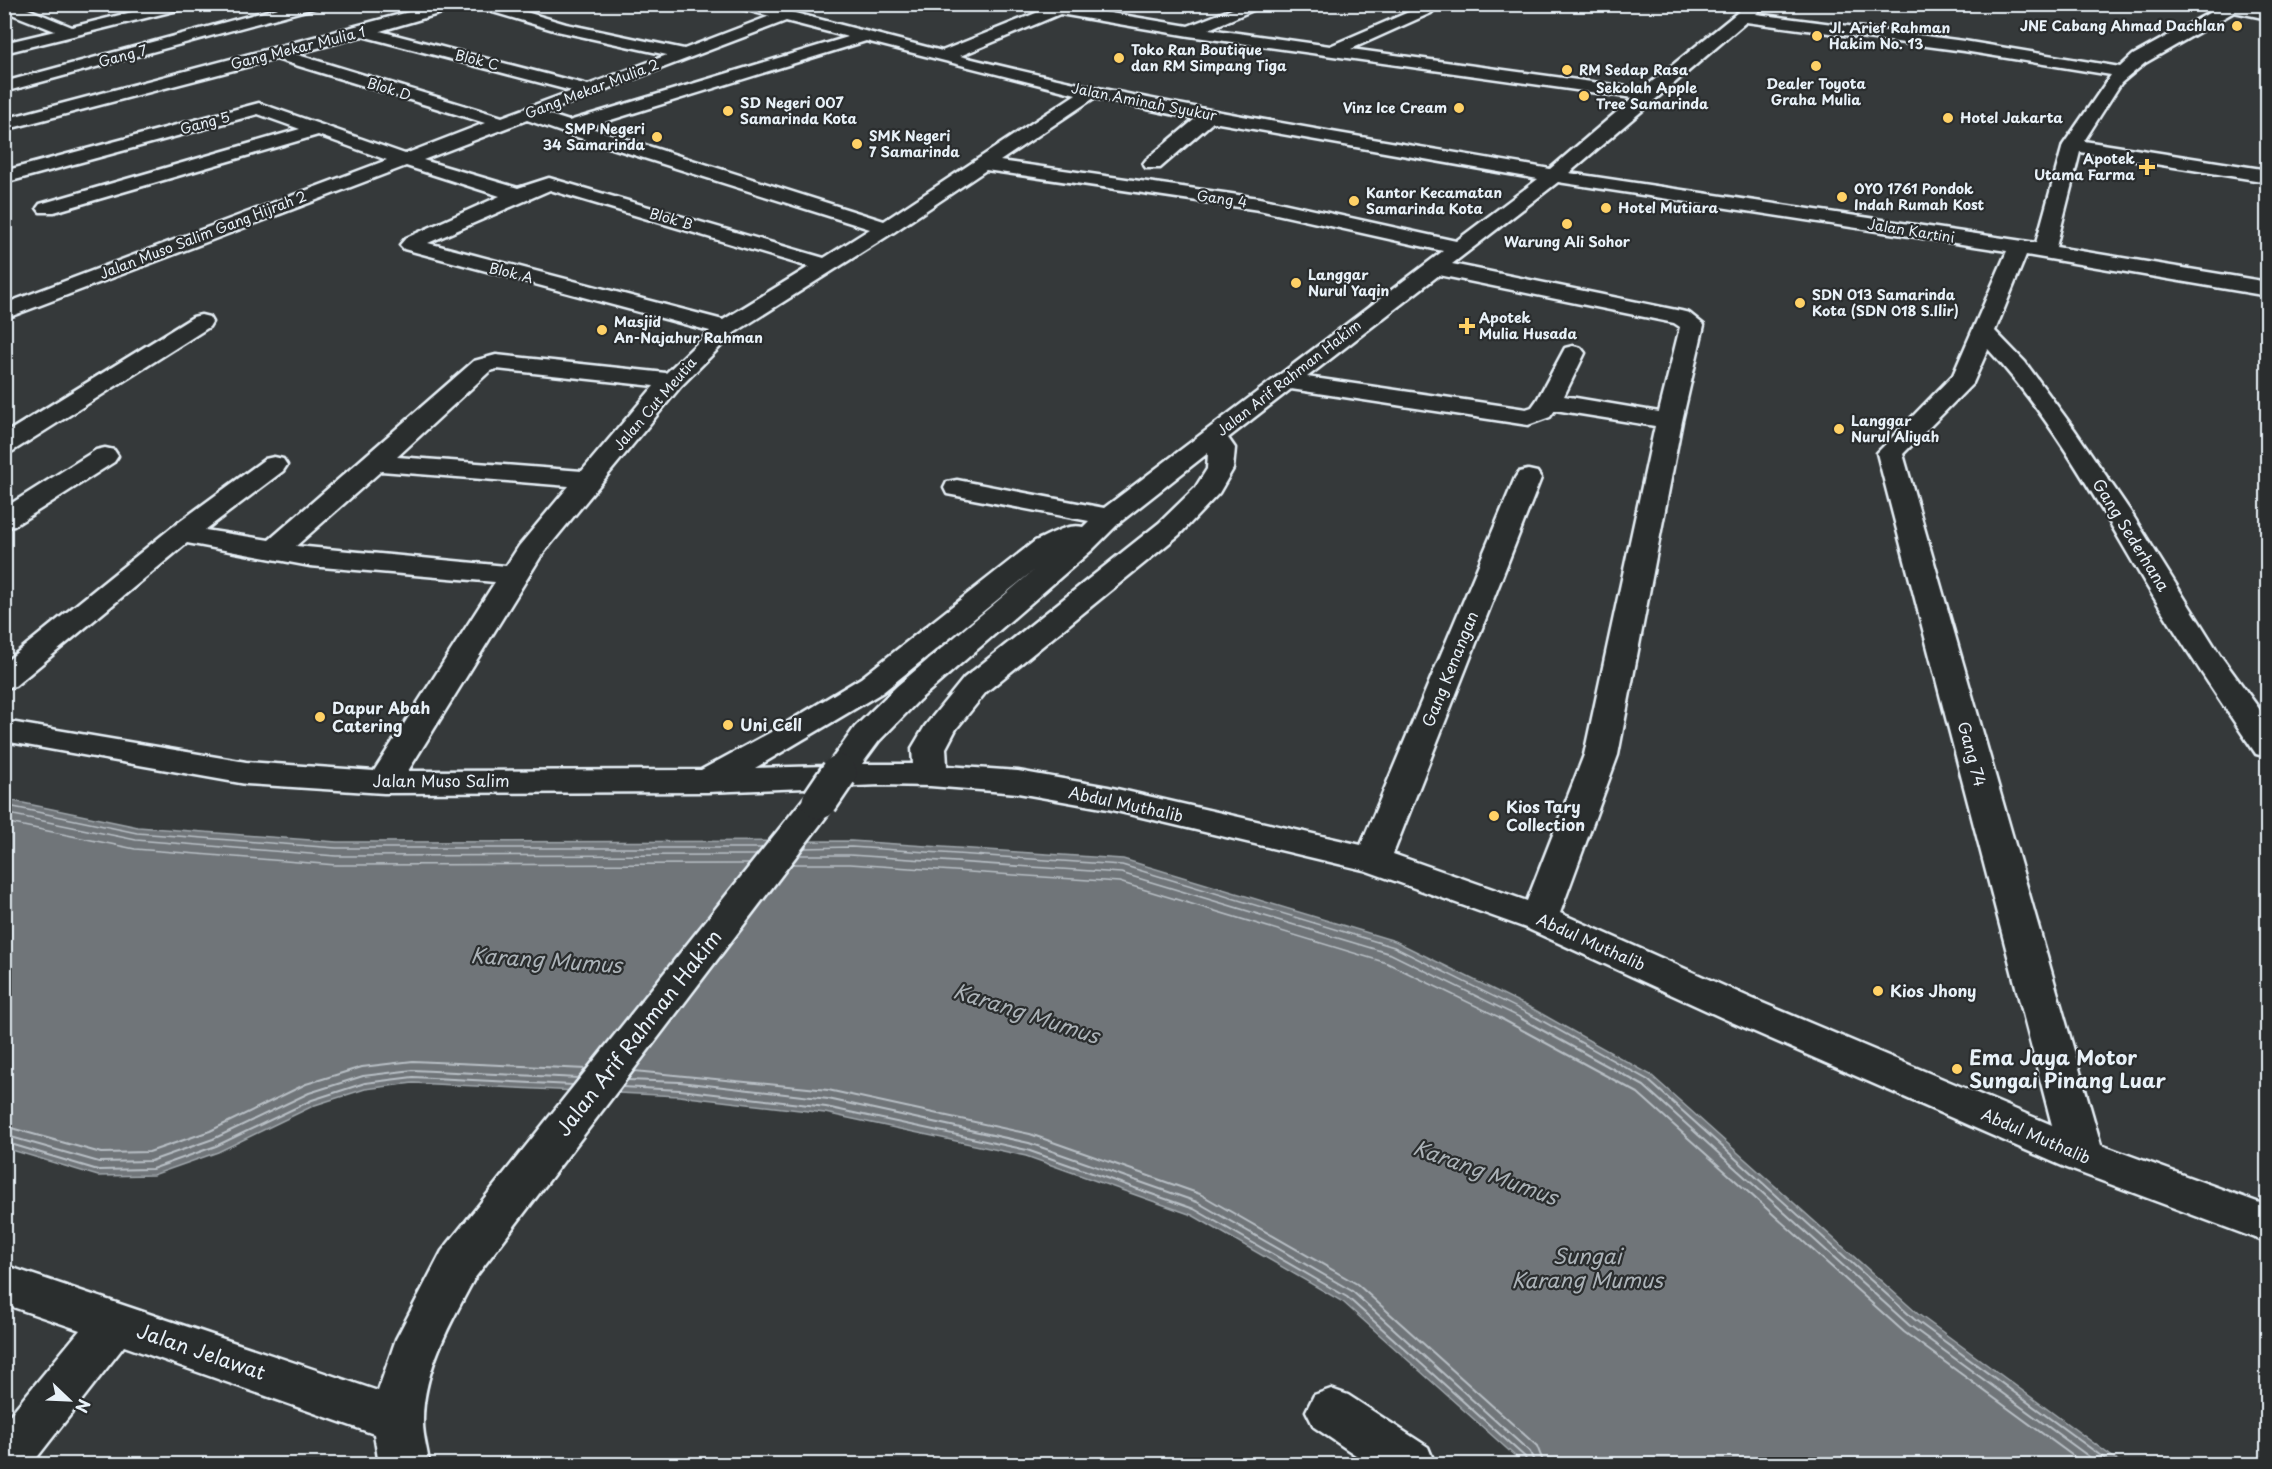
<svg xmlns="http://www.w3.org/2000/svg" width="2272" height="1469" font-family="'Playpen Sans',sans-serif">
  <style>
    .water { fill: #707579; stroke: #a0a7ac; stroke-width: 1.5 }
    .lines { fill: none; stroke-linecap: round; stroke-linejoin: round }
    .shore-far1 { stroke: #b8bfc5; stroke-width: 1.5 }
    .shore { stroke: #b8bfc5; stroke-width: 2 }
    .minor-casing { stroke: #e8f1f8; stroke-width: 5 }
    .minor { fill: #2a2d2e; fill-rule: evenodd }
    .minor-bridge-casing { stroke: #e8f1f8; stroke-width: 40; stroke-linecap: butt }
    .minor-bridge { stroke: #2a2d2e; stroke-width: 35 }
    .poi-dot { fill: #ffd166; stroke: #2a2d2e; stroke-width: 2 }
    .labels { text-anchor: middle; stroke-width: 4.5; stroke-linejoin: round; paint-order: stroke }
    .far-poi-label { font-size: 14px; font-weight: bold; fill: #e8f1f8; stroke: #2a2d2e; text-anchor: start }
    .far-street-label { font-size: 14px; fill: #e8f1f8; stroke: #2a2d2e }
    .street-label { font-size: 16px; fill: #e8f1f8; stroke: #2a2d2e }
    .poi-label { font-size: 16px; font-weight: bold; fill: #e8f1f8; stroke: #2a2d2e; text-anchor: start }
    .near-street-label { font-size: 20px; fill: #e8f1f8; stroke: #2a2d2e }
    .near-poi-label { font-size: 20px; font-weight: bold; fill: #e8f1f8; stroke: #2a2d2e; text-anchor: start }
    .near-water-label { font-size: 21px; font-style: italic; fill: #acb3b8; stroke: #2a2d2e }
  </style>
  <rect width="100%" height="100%" fill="#35393a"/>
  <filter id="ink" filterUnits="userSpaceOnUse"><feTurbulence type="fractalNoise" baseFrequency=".0167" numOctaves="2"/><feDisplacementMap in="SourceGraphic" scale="12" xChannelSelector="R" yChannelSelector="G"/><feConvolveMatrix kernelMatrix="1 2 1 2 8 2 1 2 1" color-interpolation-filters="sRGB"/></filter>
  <g filter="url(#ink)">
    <path class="water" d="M 4,799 L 138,827 L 337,842 L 851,841 L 1123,859 L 1395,941 L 1533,1009 L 1651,1075 L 1918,1314 L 2122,1464 L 1524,1464 L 1343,1302 L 1192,1215 L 1026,1156 L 825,1113 L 679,1096 L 413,1083 L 365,1089 L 315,1105 L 218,1152 L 153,1175 L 98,1176 L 5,1148 Z"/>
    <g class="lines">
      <path class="shore-far1" d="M 4,805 L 137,833 L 336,848 L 762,848
        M 4,813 L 136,840 L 336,856 L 756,855
        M 4,822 L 135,849 L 336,865 L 749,864
        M 804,848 L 851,847 L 1122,865 L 1394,947 L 1539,1019
        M 799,855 L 850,855 L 1121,873 L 1391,954 L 1523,1019
        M 792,864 L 850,864 L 1119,882 L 1387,963 L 1503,1019"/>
      <path class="shore" d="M 1500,1018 L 1638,1093 L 1904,1332 L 2084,1464
        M 1520,1018 L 1644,1086 L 1909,1325 L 2099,1464
        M 1537,1018 L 1648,1080 L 1914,1319 L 2112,1464
        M 634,1071 L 828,1090 L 1030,1134 L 1200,1194 L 1357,1284 L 1537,1446 L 1544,1464
        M 627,1080 L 680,1082 L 828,1099 L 1029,1143 L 1197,1202 L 1352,1291 L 1530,1452 L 1535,1464
        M 622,1087 L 680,1090 L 826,1107 L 1027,1150 L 1194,1209 L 1347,1297 L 1525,1457 L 1527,1464
        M 4,1126 L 101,1153 L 149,1152 L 210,1131 L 306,1084 L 362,1067 L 413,1061 L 586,1069
        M 4,1135 L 99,1162 L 151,1161 L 213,1139 L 309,1093 L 363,1076 L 413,1070 L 579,1078
        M 4,1142 L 98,1170 L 152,1169 L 216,1146 L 312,1100 L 365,1083 L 413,1077 L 573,1085"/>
      <defs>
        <path id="minor" d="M 4,4 L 16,4 L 72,27 L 164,4 L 192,4 L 190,7 L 4,53 L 4,43 L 55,31 L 4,11 Z
          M 293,4 L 319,4 L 317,7 L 4,92 L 4,82 Z
          M 439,4 L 464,4 L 462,7 L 380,31 L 588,85 L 667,55 L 557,31 L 476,7 L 474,4 L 499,4 L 566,24 L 684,49 L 770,16 L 735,7 L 733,4 L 760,4 L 942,51 L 1041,11 L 1020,7 L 1018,4 L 1056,4 L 1188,26 L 1245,4 L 1267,4 L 1209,29 L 1330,46 L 1411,11 L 1398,7 L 1396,4 L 1431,7 L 1434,10 L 1431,13 L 1351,49 L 1643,89 L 1748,4 L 1765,4 L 1756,14 L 1964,41 L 2120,67 L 2133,55 L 2218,8 L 2212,4 L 2244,4 L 2268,9 L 2268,19 L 2234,12 L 2145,63 L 2121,83 L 2084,141 L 2268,170 L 2268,182 L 2080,152 L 2056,247 L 2268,282 L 2268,296 L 2026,255 L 1995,331 L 2025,362 L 2074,429 L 2130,511 L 2220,655 L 2268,721 L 2268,757 L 2256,754 C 2218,698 2180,641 2145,583 C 2098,503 2051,417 1988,349 L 1973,383 L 1903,454 L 2101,1145 L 2268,1206 L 2268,1243 L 2067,1168 L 1725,1019 L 1526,928 L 1364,870 L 1108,809 L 1018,793 L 930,786 L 881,785 L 707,792 L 384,793 L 246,784 L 4,741 L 4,721 L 246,762 L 374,771 L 495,582 L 310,566 L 187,543 L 15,686 L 4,688 L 4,663 L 171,528 L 265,459 L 274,457 L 283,459 L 287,465 L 283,471 L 205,530 L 269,540 L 474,361 L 496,355 L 666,373 L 710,331 L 404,249 L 400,245 L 406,238 L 500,196 L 406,166 L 4,319 L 4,304 L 387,160 L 318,135 L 54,212 L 40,212 L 37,208 L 40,204 L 300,129 L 258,114 L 4,183 L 4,171 L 259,103 L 405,154 L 485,123 L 276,59 L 4,130 L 4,119 ZM 1060,14 L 1189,36 L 1633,98 L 1550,169 C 1353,135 1154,105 960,56 ZM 786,21 L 848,37 L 569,121 L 544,113 ZM 1746,22 L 1964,51 L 2111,75 L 2063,145 L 2036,243 L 1569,173 ZM 362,36 L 572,91 L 502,117 L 295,54 ZM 866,41 L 1076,94 L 884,221 L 588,127 ZM 1094,98 L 1195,119 L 1146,160 L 1143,164 L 1146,168 L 1160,168 L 1213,122 L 1538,179 L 1456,241 L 1259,198 L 1000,161 ZM 527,120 L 561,132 L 870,229 L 824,258 L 549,178 L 518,188 L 423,160 ZM 986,170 L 1259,210 L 1443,251 L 1104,508 L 957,480 L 947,482 L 944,488 L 947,494 L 1089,521 L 1083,527 C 1067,523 1050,535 1035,541 L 861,678 L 773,731 L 701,770 L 408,771 L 541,556 L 681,386 L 734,333 L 894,232 ZM 1558,182 L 2007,251 L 1953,375 L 1877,453 L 2052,1125 L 1753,999 L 1560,913 L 1618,755 L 1682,421 L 1704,325 L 1689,313 L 1681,311 L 1452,264 ZM 550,190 L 809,267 L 723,320 L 428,243 ZM 1439,275 L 1674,323 L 1680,327 L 1659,412 L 1564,396 L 1585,353 L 1581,348 L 1573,346 L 1565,348 L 1537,400 L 1532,407 L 1526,409 L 1307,377 ZM 497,369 L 654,386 L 582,471 L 397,457 L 490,371 ZM 1291,389 L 1528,425 L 1550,417 L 1555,410 L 1655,426 L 1584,755 L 1527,901 L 1393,854 L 1541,478 L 1537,472 L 1528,470 L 1519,472 L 1515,478 L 1361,845 L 1108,787 L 1018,771 L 947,766 L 946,748 L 956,729 L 986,692 L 1179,535 L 1219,493 L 1233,469 L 1235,448 L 1228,438 ZM 1208,453 L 1207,469 L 1195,488 L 1159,523 L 964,678 L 925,726 L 912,748 L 913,764 L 862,764 L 879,741 L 919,700 L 1093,549 L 1119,523 ZM 381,471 L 569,486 L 519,546 L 506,566 L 296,546 ZM 1033,571 L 897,686 L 855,727 L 827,766 L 755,768 L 883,692 Z
          M 201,315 L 209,317 L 212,322 L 209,327 L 13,451 L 4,453 L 4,434 L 193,317 Z
          M 105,448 L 114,450 L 118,456 L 114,462 L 14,526 L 4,528 L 4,508 L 96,450 Z
          M 820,790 L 832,793 L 837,801 L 832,809 L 474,1279 C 451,1322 422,1372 423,1423 C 423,1437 428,1451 429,1464 L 379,1464 L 374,1434 L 124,1346 L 32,1464 L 4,1464 L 4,1422 L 80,1330 L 4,1304 L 4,1265 L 378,1391 L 396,1339 L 442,1251 L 808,793 Z
          M 1331,1389 L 1348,1395 L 1428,1447 L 1435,1464 L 1369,1464 L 1314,1427 L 1306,1411 L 1314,1395 Z"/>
      </defs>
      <use href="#minor" class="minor-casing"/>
      <use href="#minor" class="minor"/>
      <defs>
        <path id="minor-bridge" d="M 820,801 L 839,773"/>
      </defs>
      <use href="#minor-bridge" class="minor-bridge-casing"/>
      <use href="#minor-bridge" class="minor-bridge"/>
    </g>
  </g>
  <g class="poi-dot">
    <circle cx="2237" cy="26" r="6"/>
    <circle cx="1817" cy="36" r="6"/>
    <circle cx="1119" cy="58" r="6"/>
    <circle cx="1816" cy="66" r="6"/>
    <circle cx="1567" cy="70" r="6"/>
    <circle cx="1584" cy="96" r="6"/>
    <circle cx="1459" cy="108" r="6"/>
    <circle cx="728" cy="111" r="6"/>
    <circle cx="1948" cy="118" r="6"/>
    <circle cx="657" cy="137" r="6"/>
    <circle cx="857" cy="144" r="6"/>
    <path d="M2144 158h6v6h6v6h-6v6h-6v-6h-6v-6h6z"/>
    <circle cx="1842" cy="197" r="6"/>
    <circle cx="1354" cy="201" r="6"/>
    <circle cx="1606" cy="208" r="6"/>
    <circle cx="1567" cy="224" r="6"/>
    <circle cx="1296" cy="283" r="6"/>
    <circle cx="1800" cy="303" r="6"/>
    <path d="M1464 317h6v6h6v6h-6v6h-6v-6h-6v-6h6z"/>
    <circle cx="602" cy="330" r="6"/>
    <circle cx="1839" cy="429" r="6"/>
    <circle cx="320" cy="717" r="6"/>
    <circle cx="728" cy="725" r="6"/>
    <circle cx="1494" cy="816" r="6"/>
    <circle cx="1878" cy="991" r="6"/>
    <circle cx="1957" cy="1069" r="6"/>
  </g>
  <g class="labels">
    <g class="far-poi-label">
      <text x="2225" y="31" text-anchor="end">JNE Cabang Ahmad Dachlan</text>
      <text x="1829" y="33">Jl. Arief Rahman<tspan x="1829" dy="16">Hakim No. 13</tspan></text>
      <text x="1131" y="55">Toko Ran Boutique<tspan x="1131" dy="16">dan RM Simpang Tiga</tspan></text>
      <text x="1579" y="75">RM Sedap Rasa</text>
      <text x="1816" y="89" text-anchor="middle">Dealer Toyota<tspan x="1816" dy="16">Graha Mulia</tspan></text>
      <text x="1596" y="93">Sekolah Apple<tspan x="1596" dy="16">Tree Samarinda</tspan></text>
      <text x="740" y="108">SD Negeri 007<tspan x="740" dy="16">Samarinda Kota</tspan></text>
      <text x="1447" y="113" text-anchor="end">Vinz Ice Cream</text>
      <text x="1960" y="123">Hotel Jakarta</text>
      <text x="645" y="134" text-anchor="end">SMP Negeri<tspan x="645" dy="16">34 Samarinda</tspan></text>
      <text x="869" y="141">SMK Negeri<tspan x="869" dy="16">7 Samarinda</tspan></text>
      <text x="2135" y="164" text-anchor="end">Apotek<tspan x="2135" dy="16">Utama Farma</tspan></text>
      <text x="1854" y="194">OYO 1761 Pondok<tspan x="1854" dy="16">Indah Rumah Kost</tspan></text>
      <text x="1366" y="198">Kantor Kecamatan<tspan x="1366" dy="16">Samarinda Kota</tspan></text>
      <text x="1618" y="213">Hotel Mutiara</text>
      <text x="1567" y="247" text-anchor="middle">Warung Ali Sohor</text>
      <text x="1308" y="280">Langgar<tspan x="1308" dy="16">Nurul Yaqin</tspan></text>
      <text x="1812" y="300">SDN 013 Samarinda<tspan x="1812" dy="16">Kota (SDN 018 S.Ilir)</tspan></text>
      <text x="1479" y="323">Apotek<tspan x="1479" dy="16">Mulia Husada</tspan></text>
      <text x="614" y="327">Masjid<tspan x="614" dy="16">An-Najahur Rahman</tspan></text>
      <text x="1851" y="426">Langgar<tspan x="1851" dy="16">Nurul Aliyah</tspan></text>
    </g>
    <g class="far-street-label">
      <text transform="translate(298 48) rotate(-14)" y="5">Gang Mekar Mulia 1</text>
      <text transform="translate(123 56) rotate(-15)" y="5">Gang 7</text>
      <text transform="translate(477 60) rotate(14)" y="5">Blok C</text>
      <text transform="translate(389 89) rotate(17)" y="5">Blok D</text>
      <text transform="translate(592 89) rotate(-21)" y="5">Gang Mekar Mulia 2</text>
      <text transform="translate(1144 102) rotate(11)" y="5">Jalan Aminah Syukur</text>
      <text transform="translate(205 123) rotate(-15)" y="5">Gang 5</text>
      <text transform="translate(1222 199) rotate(8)" y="5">Gang 4</text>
      <text transform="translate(671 219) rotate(16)" y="5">Blok B</text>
      <text transform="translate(1911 231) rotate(9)" y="5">Jalan Kartini</text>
      <text transform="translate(203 235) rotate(-21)" y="5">Jalan Muso Salim Gang Hijrah 2</text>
      <text transform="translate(511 273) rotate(14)" y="5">Blok A</text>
      <text transform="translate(1289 378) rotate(-38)" y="5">Jalan Arif Rahman Hakim</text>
      <text transform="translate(655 404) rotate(-49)" y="5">Jalan Cut Meutia</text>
    </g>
    <g class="street-label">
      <text transform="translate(2131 535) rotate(58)" y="6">Gang Sederhana</text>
      <text transform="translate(1450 669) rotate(-68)" y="6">Gang Kenangan</text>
      <text transform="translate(1972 754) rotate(75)" y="6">Gang 74</text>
      <text x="441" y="787">Jalan Muso Salim</text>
      <text transform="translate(1126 804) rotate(12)" y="6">Abdul Muthalib</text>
      <text transform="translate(1591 942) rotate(24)" y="6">Abdul Muthalib</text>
      <text transform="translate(2036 1136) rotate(23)" y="6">Abdul Muthalib</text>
    </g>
    <g class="poi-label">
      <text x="332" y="714">Dapur Abah<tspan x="332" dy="18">Catering</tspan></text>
      <text x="740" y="731">Uni Cell</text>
      <text x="1506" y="813">Kios Tary<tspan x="1506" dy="18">Collection</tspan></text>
      <text x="1890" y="997">Kios Jhony</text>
    </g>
    <g class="near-street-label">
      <text transform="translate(639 1033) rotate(-52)" y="7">Jalan Arif Rahman Hakim</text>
      <text transform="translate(201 1352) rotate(19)" y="7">Jalan Jelawat</text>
    </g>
    <g class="near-poi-label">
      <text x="1969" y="1065">Ema Jaya Motor<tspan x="1969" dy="23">Sungai Pinang Luar</tspan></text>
    </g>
    <g class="near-water-label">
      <text transform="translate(546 961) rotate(4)" y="7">Karang Mumus</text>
      <text transform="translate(1026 1014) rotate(18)" y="7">Karang Mumus</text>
      <text transform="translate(1485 1173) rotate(20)" y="7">Karang Mumus</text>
      <text x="1587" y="1264">Sungai<tspan x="1587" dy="24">Karang Mumus</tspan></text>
    </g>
  </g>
  <rect width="2272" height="1469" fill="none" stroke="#2a2d2e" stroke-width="24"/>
  <rect x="12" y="12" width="2248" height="1445" fill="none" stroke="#e8f1f8" stroke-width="2" filter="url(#ink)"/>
  <g transform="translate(69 1400) rotate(113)" stroke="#2a2d2e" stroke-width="4.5" paint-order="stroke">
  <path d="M0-4.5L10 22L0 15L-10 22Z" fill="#e8f1f8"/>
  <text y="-9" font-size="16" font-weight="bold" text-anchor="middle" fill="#e8f1f8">N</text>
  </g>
</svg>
